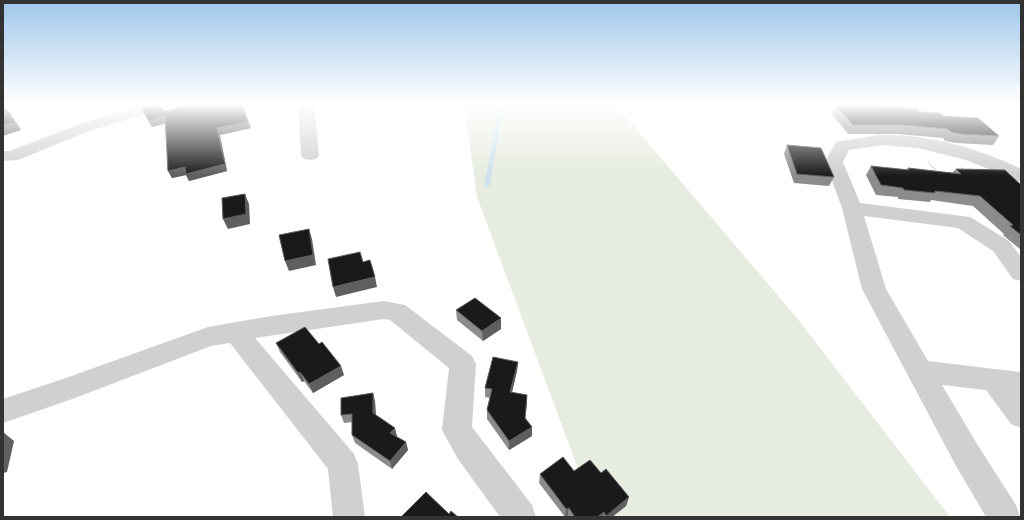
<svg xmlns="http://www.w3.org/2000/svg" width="1024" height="520" font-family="Mulish,sans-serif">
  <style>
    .green { fill: #e6ecdf }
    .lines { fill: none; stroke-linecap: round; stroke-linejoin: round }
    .stream { fill: #cfe2ee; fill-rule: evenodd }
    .path { stroke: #cdcdcd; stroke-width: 2; stroke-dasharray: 1.5 1.5; stroke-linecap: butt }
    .minor { fill: #d0d0d0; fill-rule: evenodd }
    .wall { fill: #8c8c8c }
    .shaded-wall { fill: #5f5f5f }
    .building { fill: #1a1a1a; stroke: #5f5f5f }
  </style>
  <rect width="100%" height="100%" fill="#fff"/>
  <path class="green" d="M 464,103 L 614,103 L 797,318 L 950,517 L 596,517 L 477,197 Z"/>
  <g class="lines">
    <path class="stream" d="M 503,103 L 507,103 L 501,120 L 490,185 L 487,187 L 484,185 L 497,120 Z"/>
    <path class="path" d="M 928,162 L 938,173"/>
    <path class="minor" d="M 150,103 L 175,103 L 173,106 L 89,131 L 18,160 L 3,161 L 3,151 L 10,151 L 77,125 Z
      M 298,103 L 314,103 L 319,155 L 316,159 L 310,160 L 304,159 L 301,155 Z
      M 879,135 C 925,133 980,149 1021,169 L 1021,182 L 966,160 L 918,148 L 884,145 L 849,150 L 843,162 L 860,203 L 970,217 L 1009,241 L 1021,257 L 1021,281 L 1013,279 L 993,251 L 958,228 L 864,216 L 886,289 L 928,361 L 1021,372 L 1021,428 L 1011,424 L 986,390 L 942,385 L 977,444 L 1016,505 L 1020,517 L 986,517 L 955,464 L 862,289 L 842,208 L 825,162 L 836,142 Z
      M 384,301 L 405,305 L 472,356 L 476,364 L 472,427 L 532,505 L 536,517 L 500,517 L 458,459 L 442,430 L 449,368 L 390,320 L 384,319 L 255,338 L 354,454 L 358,464 L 365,517 L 333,517 L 328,469 L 230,343 L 211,346 L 75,398 L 3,423 L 3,399 L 63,379 L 208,327 L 271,316 Z"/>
  </g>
  <path class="wall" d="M 242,103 L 251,128 L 220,135 L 227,171 L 189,181 L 186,175 L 172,178 L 168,171 L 166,123 L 152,127 L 145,116 L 142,109 L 165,111 Z
    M 836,106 L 874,107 L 943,116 L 999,136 L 993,145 L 956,143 L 945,141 L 943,138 L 897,134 L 848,134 L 832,114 Z
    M 787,145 L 834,177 L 829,186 L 794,183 L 784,154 Z
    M 871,166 L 907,170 L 908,168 L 952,173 L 956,169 L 1021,185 L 1021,250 L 1003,235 L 1004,234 L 973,206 L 931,200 L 930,202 L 898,199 L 898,197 L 876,195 L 866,175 Z
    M 456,310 L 501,318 L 501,329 L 483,341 L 457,320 Z
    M 276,343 L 344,375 L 313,393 L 304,381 L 302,382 L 280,352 Z
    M 518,362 L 517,371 L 512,392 L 527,395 L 525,418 L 532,427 L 532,436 L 509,450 L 487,419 L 487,410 L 490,398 L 485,397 L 485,388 Z
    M 375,401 L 376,415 L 397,436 L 397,437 L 406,442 L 408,450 L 392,469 L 355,443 L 352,435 L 352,422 L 344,423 L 341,415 Z
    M 574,471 L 601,473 L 629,497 L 626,506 L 612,517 L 565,517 L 539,483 L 540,474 Z"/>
  <path class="shaded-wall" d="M 137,103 L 144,103 L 138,105 Z
    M 11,114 L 21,130 L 3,136 L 3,126 L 10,115 Z
    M 165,116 L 168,123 L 152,127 L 149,121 Z
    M 248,122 L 251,128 L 220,135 L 227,171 L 189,181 L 186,175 L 172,178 L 168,171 L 217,128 Z
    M 245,194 L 249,204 L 250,224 L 228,229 L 223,219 Z
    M 309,229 L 312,239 L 316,265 L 289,271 L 285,261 Z
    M 375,277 L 377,287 L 336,297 L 333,287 Z
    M 501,318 L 501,329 L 483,341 L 482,331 Z
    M 518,362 L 517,371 L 510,401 L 510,392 Z
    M 341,366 L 344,375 L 313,393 L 309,384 Z
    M 300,372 L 304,381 L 302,382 L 298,373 Z
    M 373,393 L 375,401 L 376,421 L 373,413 Z
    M 527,395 L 527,404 L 524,427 L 525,418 Z
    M 532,427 L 532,436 L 509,450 L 509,441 Z
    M 395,428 L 397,436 L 393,441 L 390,433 Z
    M 3,432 L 14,441 L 7,472 L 3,473 Z
    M 406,442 L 408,450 L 392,469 L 390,461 Z
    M 629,497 L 626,506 L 612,517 L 606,517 L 606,516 Z
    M 569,508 L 567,517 L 565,517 L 566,509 Z
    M 604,512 L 603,517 L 597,517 Z"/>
  <path class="building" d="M 194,103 L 242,103 L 248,122 L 217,128 L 225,164 L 186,174 L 185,167 L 168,171 L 165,116 L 149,121 L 142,109 L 158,105 L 165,111 Z
    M 873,105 L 874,107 L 908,108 L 916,108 L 920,112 L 940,113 L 943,116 L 978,118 L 999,136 L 961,134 L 951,132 L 948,129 L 901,125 L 853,125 L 836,106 Z
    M 3,106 L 11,114 L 10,115 L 15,122 L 3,126 Z
    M 787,145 L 821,148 L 834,177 L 797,174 Z
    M 871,166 L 909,170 L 908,168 L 961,174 L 956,169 L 1005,170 L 1021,185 L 1021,235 L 1010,226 L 1013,225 L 980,196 L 935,191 L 935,193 L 904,190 L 903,188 L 881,185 Z
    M 245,194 L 246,214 L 223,219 L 222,198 Z
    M 309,229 L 313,255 L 285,261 L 279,235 Z
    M 360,252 L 363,262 L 370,260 L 375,277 L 333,287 L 328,259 Z
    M 475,298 L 501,318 L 482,331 L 456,310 Z
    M 305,327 L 319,344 L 322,342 L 341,366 L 309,384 L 300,372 L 298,373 L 276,343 Z
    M 493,357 L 518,362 L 510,392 L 527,395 L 525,418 L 532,427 L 509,441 L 487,410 L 492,389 L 485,388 Z
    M 373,393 L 373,413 L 395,428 L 390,433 L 406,442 L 390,461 L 352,435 L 352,414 L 341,415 L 341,398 Z
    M 563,457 L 574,471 L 590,460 L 601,473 L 606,469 L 629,497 L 606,516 L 604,512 L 597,517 L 575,517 L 569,508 L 566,509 L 540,474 Z
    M 426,492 L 449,514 L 451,511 L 458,517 L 401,517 Z"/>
  <linearGradient id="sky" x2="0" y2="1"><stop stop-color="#9ec6ea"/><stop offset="0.59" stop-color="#fff"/><stop offset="1" stop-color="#fff" stop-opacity="0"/></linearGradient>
  <rect width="1024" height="176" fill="url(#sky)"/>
  <rect width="1024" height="520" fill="none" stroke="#333333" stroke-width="8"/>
</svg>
